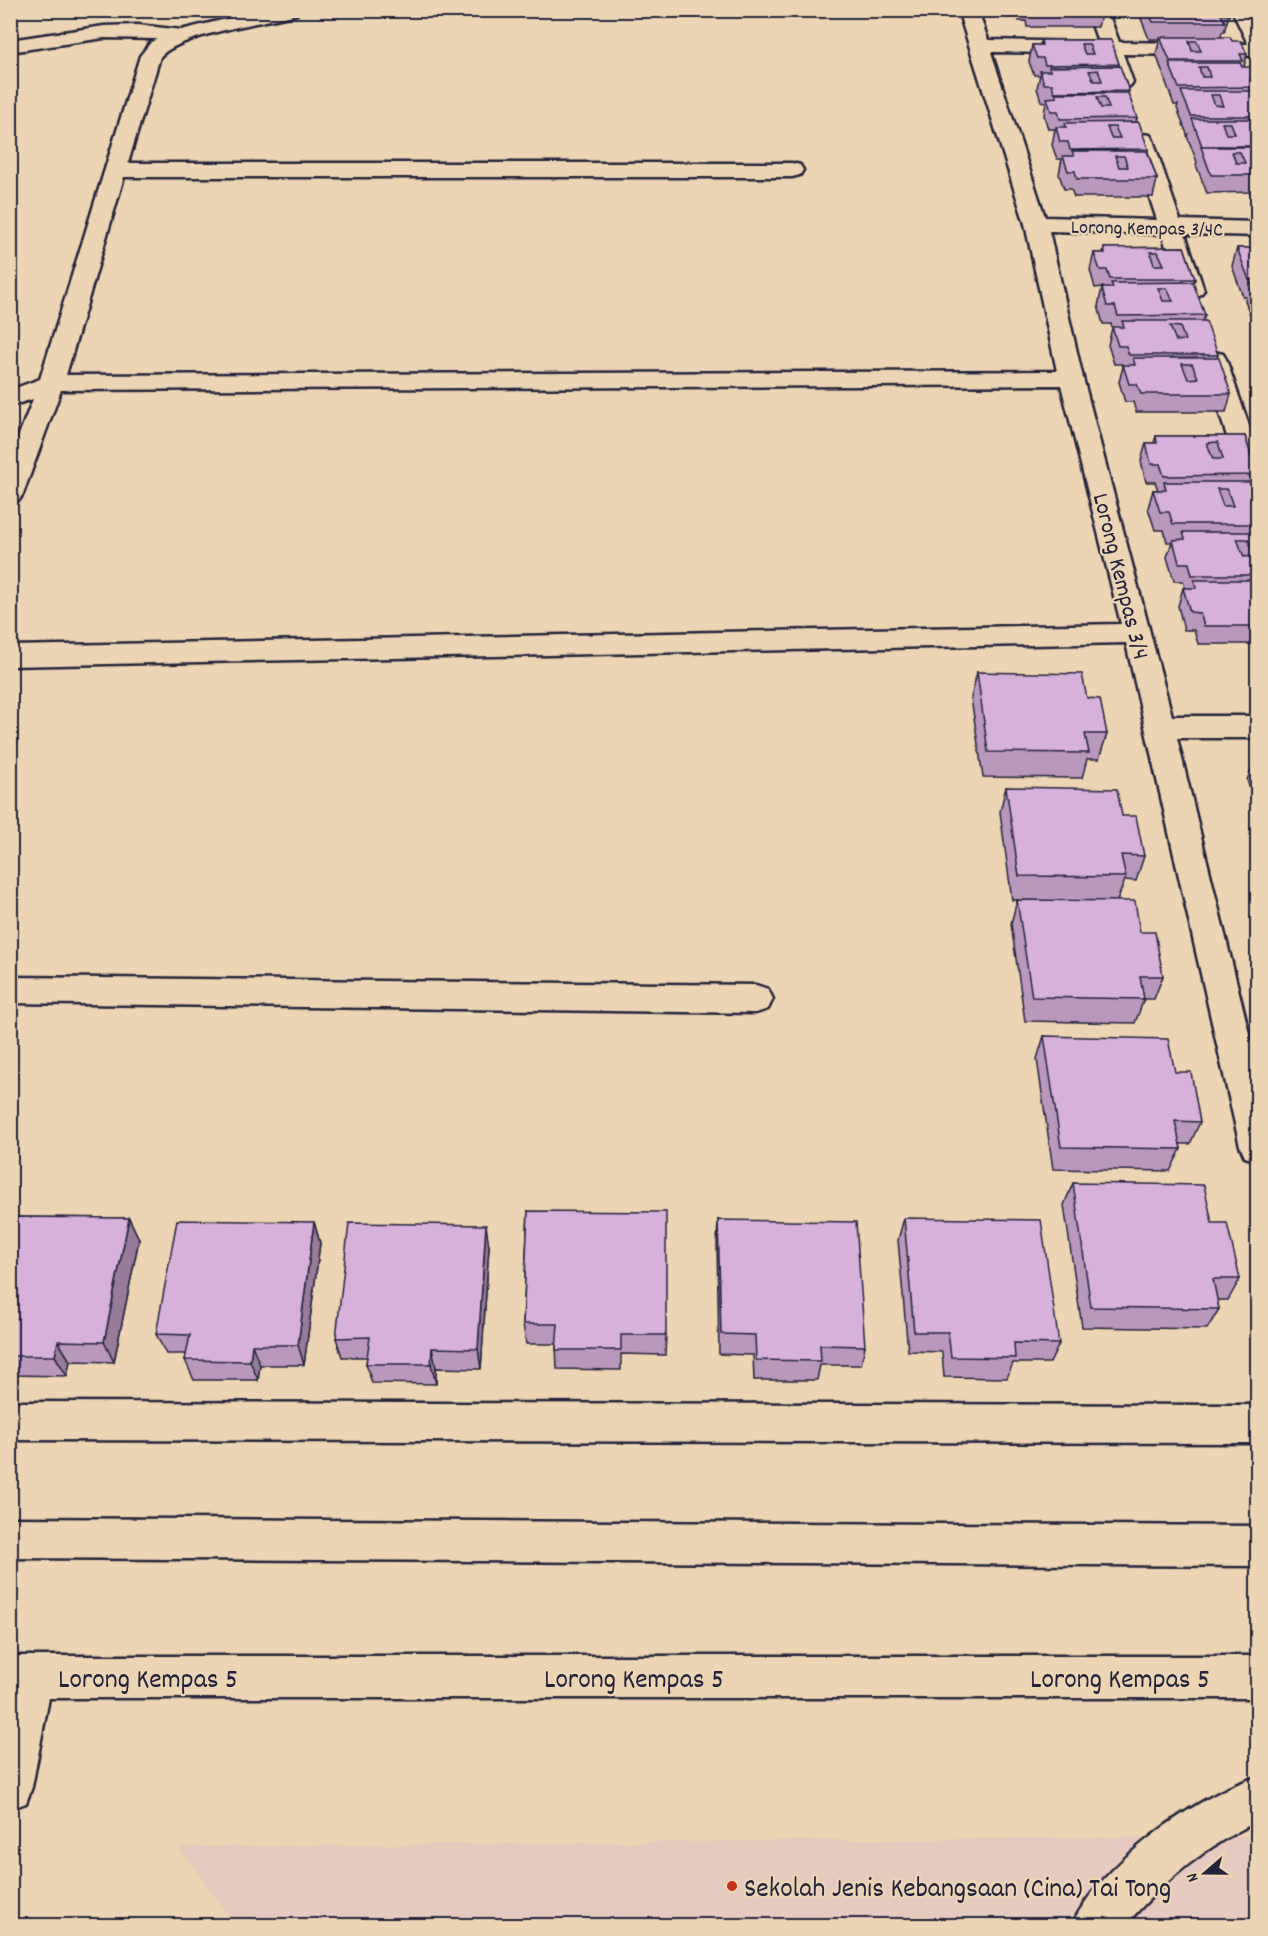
<svg xmlns="http://www.w3.org/2000/svg" width="1268" height="1936" font-family="Dekko,sans-serif">
  <style>
    .built { fill: #e5cabf }
    .lines { fill: none; stroke-linecap: round; stroke-linejoin: round }
    .minor-casing { stroke: #22223b; stroke-width: 5 }
    .minor { fill: #ebd5b4; fill-rule: evenodd }
    .wall { fill: #b898bb; stroke: #22223b; stroke-width: 1.5 }
    .shaded-wall { fill: #967c98; stroke: #22223b; stroke-width: 1.5 }
    .building { fill: #d6b1d9; stroke: #22223b; stroke-width: 1.5; fill-rule: evenodd }
    .poi-dot { fill: #c8321e; stroke: #ebd5b4; stroke-width: 2 }
    .labels { text-anchor: middle; stroke-width: 4.5; stroke-linejoin: round; paint-order: stroke }
    .far-street-label { font-size: 20px; fill: #22223b; stroke: #ebd5b4 }
    .street-label { font-size: 24px; fill: #22223b; stroke: #ebd5b4 }
    .near-street-label { font-size: 28px; fill: #22223b; stroke: #ebd5b4 }
    .near-poi-label { font-size: 28px; fill: #22223b; stroke: #ebd5b4; text-anchor: start }
  </style>
  <rect width="100%" height="100%" fill="#ebd5b4"/>
  <filter id="ink" filterUnits="userSpaceOnUse"><feTurbulence type="fractalNoise" baseFrequency=".0167" numOctaves="2"/><feDisplacementMap in="SourceGraphic" scale="12" xChannelSelector="R" yChannelSelector="G"/><feConvolveMatrix kernelMatrix="1 2 1 2 8 2 1 2 1" color-interpolation-filters="sRGB"/></filter>
  <g filter="url(#ink)">
    <path class="built" d="M 1257,1836 L 1257,1925 L 236,1925 L 178,1847 Z"/>
    <g class="lines">
      <defs>
        <path id="minor" d="M 263,10 L 299,10 L 297,14 C 267,22 177,35 160,57 L 128,163 L 792,163 L 800,165 L 803,170 L 800,175 L 792,177 L 124,177 L 66,375 L 1057,371 L 1025,224 L 958,10 L 978,10 L 988,40 L 1098,42 L 1087,10 L 1107,10 L 1119,42 L 1248,44 L 1232,10 L 1252,10 L 1258,22 L 1258,56 L 1123,54 L 1133,82 L 1130,86 L 1123,88 L 1116,86 L 1103,54 L 991,52 L 1045,217 L 1157,220 L 1131,140 L 1134,135 L 1142,134 L 1150,135 L 1153,140 L 1180,220 L 1258,222 L 1258,236 L 1185,234 L 1204,290 L 1200,295 L 1192,297 L 1184,295 L 1180,290 L 1162,234 L 1049,231 L 1083,378 L 1172,716 L 1258,716 L 1258,738 L 1177,738 L 1258,1070 L 1258,1161 L 1245,1157 L 1240,1146 L 1126,643 L 10,666 L 10,646 L 1121,624 L 1061,385 L 61,390 L 23,494 L 19,500 L 10,502 L 10,458 L 33,399 L 10,406 L 10,390 L 40,379 L 140,56 L 151,42 L 157,39 L 104,38 L 10,52 L 10,40 L 104,26 L 138,25 L 181,30 Z
          M 1214,352 L 1223,354 L 1226,359 L 1258,452 L 1258,500 L 1249,498 L 1245,492 L 1202,359 L 1205,354 Z
          M 10,977 L 756,985 L 768,989 L 773,999 L 768,1009 L 756,1013 L 10,1003 Z
          M 10,1402 L 1258,1405 L 1258,1443 L 10,1440 Z
          M 10,1518 L 1258,1526 L 1258,1566 L 10,1558 Z
          M 10,1656 L 1258,1656 L 1258,1698 L 49,1698 L 32,1787 L 26,1803 L 10,1809 Z
          M 1258,1777 L 1258,1821 C 1207,1845 1161,1883 1125,1926 L 1072,1926 C 1095,1869 1199,1793 1258,1777 Z"/>
      </defs>
      <use href="#minor" class="minor-casing"/>
      <use href="#minor" class="minor"/>
    </g>
    <path class="wall" d="M 1016,10 L 1102,10 L 1098,27 L 1027,27 L 1026,21 L 1019,21 Z
      M 1137,10 L 1226,10 L 1229,15 L 1224,32 L 1222,32 L 1221,37 L 1232,41 L 1247,54 L 1244,67 L 1257,80 L 1254,92 L 1256,95 L 1257,95 L 1257,192 L 1207,193 L 1196,165 L 1197,162 L 1187,136 L 1188,134 L 1187,134 L 1177,108 L 1178,105 L 1174,105 L 1156,54 L 1160,39 L 1149,39 L 1140,16 L 1141,14 L 1138,14 Z
      M 1041,40 L 1111,40 L 1119,64 L 1119,66 L 1129,91 L 1128,94 L 1137,118 L 1136,122 L 1148,149 L 1148,152 L 1157,179 L 1153,197 L 1074,197 L 1071,189 L 1064,189 L 1059,174 L 1062,159 L 1057,159 L 1052,145 L 1055,129 L 1048,129 L 1044,115 L 1046,102 L 1041,101 L 1037,88 L 1040,75 L 1034,75 L 1029,62 L 1032,45 L 1040,45 Z
      M 1184,247 L 1195,279 L 1193,284 L 1205,315 L 1203,321 L 1218,355 L 1217,358 L 1231,394 L 1226,412 L 1136,412 L 1133,402 L 1125,402 L 1119,382 L 1123,367 L 1122,364 L 1114,364 L 1108,345 L 1112,328 L 1111,324 L 1103,324 L 1098,306 L 1102,288 L 1103,288 L 1103,287 L 1095,288 L 1090,270 L 1094,253 L 1103,253 L 1104,248 Z
      M 1237,248 L 1257,248 L 1257,333 L 1245,301 L 1246,297 L 1243,297 L 1232,266 Z
      M 1156,436 L 1245,436 L 1257,473 L 1257,478 L 1256,482 L 1257,487 L 1257,644 L 1198,644 L 1194,630 L 1184,630 L 1178,606 L 1183,588 L 1185,588 L 1183,581 L 1174,581 L 1167,557 L 1172,542 L 1167,542 L 1164,530 L 1155,530 L 1148,508 L 1153,490 L 1158,490 L 1155,482 L 1146,482 L 1141,461 L 1146,443 L 1154,443 Z
      M 977,672 L 1087,698 L 1107,734 L 1099,759 L 1087,759 L 1082,778 L 983,777 L 971,698 Z
      M 1257,755 L 1257,811 L 1247,780 Z
      M 1006,787 L 1122,816 L 1144,856 L 1136,881 L 1125,880 L 1117,901 L 1140,932 L 1163,976 L 1154,999 L 1144,999 L 1135,1023 L 1025,1021 L 1011,924 L 1017,900 L 1012,900 L 1000,812 Z
      M 1044,1036 L 1175,1072 L 1200,1122 L 1190,1144 L 1180,1144 L 1181,1149 L 1170,1171 L 1053,1169 L 1037,1059 Z
      M 1073,1183 L 1212,1223 L 1240,1279 L 1228,1300 L 1217,1300 L 1219,1309 L 1207,1329 L 1082,1327 L 1064,1205 Z
      M 528,1211 L 666,1335 L 665,1355 L 621,1354 L 621,1370 L 557,1369 L 556,1344 L 526,1344 L 523,1324 Z
      M 10,1217 L 129,1218 L 139,1239 L 114,1362 L 70,1361 L 67,1376 L 10,1375 Z
      M 904,1218 L 1059,1344 L 1050,1363 L 1013,1363 L 1007,1378 L 944,1377 L 942,1352 L 908,1351 L 898,1240 Z
      M 718,1220 L 865,1346 L 861,1365 L 820,1365 L 817,1380 L 754,1380 L 753,1355 L 719,1354 L 717,1242 Z
      M 314,1222 L 320,1243 L 304,1365 L 260,1365 L 258,1380 L 194,1380 L 185,1360 L 186,1354 L 166,1354 L 156,1334 Z
      M 489,1246 L 481,1369 L 436,1368 L 436,1384 L 372,1383 L 366,1364 L 367,1357 L 342,1357 L 336,1338 Z"/>
    <path class="shaded-wall" d="M 129,1218 L 139,1239 L 114,1362 L 104,1342 Z
      M 314,1222 L 320,1243 L 304,1365 L 298,1345 Z
      M 486,1225 L 489,1246 L 481,1369 L 478,1349 Z
      M 58,1341 L 70,1361 L 67,1376 L 55,1356 Z
      M 252,1345 L 260,1365 L 258,1380 L 250,1361 Z
      M 432,1348 L 436,1368 L 436,1384 L 431,1364 Z"/>
    <path class="building" d="M 1148,10 L 1175,10 L 1175,12 L 1183,12 L 1183,10 L 1226,10 L 1229,15 L 1221,15 L 1225,22 L 1153,22 Z
      M 1160,37 L 1230,37 L 1232,41 L 1241,41 L 1247,54 L 1240,54 L 1243,61 L 1170,61 ZM 1189,41 L 1197,41 L 1201,51 L 1192,51 Z
      M 1041,40 L 1111,40 L 1119,64 L 1045,65 L 1043,58 L 1037,58 L 1032,45 L 1042,45 ZM 1081,44 L 1089,44 L 1093,54 L 1085,54 Z
      M 1169,63 L 1240,63 L 1242,67 L 1252,67 L 1257,80 L 1250,80 L 1254,87 L 1179,88 ZM 1199,67 L 1207,67 L 1210,77 L 1202,77 Z
      M 1120,66 L 1129,91 L 1054,92 L 1052,84 L 1044,84 L 1040,71 L 1050,71 L 1049,67 ZM 1098,70 L 1102,81 L 1094,81 L 1089,71 Z
      M 1181,91 L 1253,91 L 1256,95 L 1257,95 L 1257,116 L 1191,116 ZM 1211,95 L 1219,95 L 1223,106 L 1215,105 Z
      M 1055,93 L 1128,93 L 1137,118 L 1060,119 L 1058,111 L 1051,111 L 1047,98 L 1057,97 ZM 1097,97 L 1105,97 L 1109,108 L 1101,108 Z
      M 1192,119 L 1257,119 L 1257,146 L 1202,146 ZM 1222,123 L 1231,123 L 1235,134 L 1226,134 Z
      M 1139,122 L 1148,149 L 1070,150 L 1068,142 L 1060,142 L 1056,127 L 1066,127 L 1065,123 ZM 1107,127 L 1115,127 L 1120,138 L 1111,138 Z
      M 1201,147 L 1257,147 L 1257,175 L 1211,175 ZM 1232,152 L 1240,152 L 1245,163 L 1236,163 Z
      M 1072,151 L 1147,151 L 1157,179 L 1077,179 L 1075,171 L 1068,171 L 1063,156 L 1074,156 ZM 1115,156 L 1124,156 L 1128,167 L 1119,167 Z
      M 1184,247 L 1195,279 L 1110,279 L 1107,270 L 1100,270 L 1094,253 L 1105,253 L 1104,248 ZM 1150,252 L 1158,252 L 1164,265 L 1154,265 Z
      M 1237,248 L 1257,248 L 1257,280 L 1249,280 Z
      M 1193,282 L 1205,315 L 1118,316 L 1115,306 L 1107,306 L 1102,288 L 1113,288 L 1111,283 ZM 1158,288 L 1167,288 L 1173,301 L 1163,301 Z
      M 1251,283 L 1257,283 L 1257,301 Z
      M 1122,321 L 1206,321 L 1218,355 L 1129,355 L 1126,346 L 1118,346 L 1112,327 L 1124,327 ZM 1170,326 L 1180,327 L 1185,340 L 1176,341 Z
      M 1133,358 L 1219,358 L 1231,394 L 1141,394 L 1137,384 L 1129,384 L 1123,365 L 1135,365 ZM 1182,364 L 1192,364 L 1198,378 L 1188,379 Z
      M 1156,436 L 1245,436 L 1257,475 L 1164,476 L 1160,464 L 1151,464 L 1146,443 L 1157,443 ZM 1218,442 L 1223,459 L 1213,459 L 1207,443 Z
      M 1164,482 L 1256,482 L 1257,487 L 1257,524 L 1173,524 L 1169,512 L 1160,512 L 1153,490 L 1166,490 ZM 1217,489 L 1227,489 L 1233,506 L 1223,506 Z
      M 1183,532 L 1257,532 L 1257,575 L 1192,575 L 1189,563 L 1179,563 L 1173,540 L 1185,539 ZM 1237,539 L 1248,539 L 1255,556 L 1244,557 Z
      M 1194,580 L 1257,580 L 1257,587 L 1250,587 L 1257,606 L 1257,626 L 1204,626 L 1200,613 L 1190,612 L 1183,588 L 1196,588 Z
      M 977,672 L 1082,674 L 1087,698 L 1100,699 L 1107,734 L 1085,734 L 1089,753 L 988,752 Z
      M 1006,787 L 1117,789 L 1122,816 L 1136,816 L 1144,856 L 1121,855 L 1126,877 L 1019,876 Z
      M 1017,900 L 1135,901 L 1140,932 L 1155,932 L 1163,976 L 1140,976 L 1144,999 L 1032,997 Z
      M 1044,1036 L 1168,1039 L 1175,1072 L 1191,1072 L 1200,1122 L 1175,1121 L 1181,1149 L 1061,1147 Z
      M 1073,1183 L 1204,1185 L 1212,1223 L 1227,1223 L 1240,1279 L 1213,1279 L 1219,1309 L 1091,1307 Z
      M 528,1211 L 666,1212 L 666,1335 L 621,1335 L 621,1350 L 556,1350 L 558,1324 L 523,1324 Z
      M 10,1217 L 129,1218 L 104,1342 L 58,1341 L 55,1356 L 10,1356 Z
      M 904,1218 L 1041,1220 L 1059,1344 L 1014,1343 L 1015,1358 L 951,1357 L 948,1332 L 914,1332 Z
      M 177,1220 L 314,1222 L 298,1345 L 252,1345 L 250,1361 L 185,1360 L 190,1335 L 156,1334 Z
      M 718,1220 L 856,1222 L 865,1346 L 820,1345 L 821,1361 L 756,1360 L 755,1335 L 721,1334 Z
      M 349,1223 L 486,1225 L 478,1349 L 432,1348 L 431,1364 L 366,1364 L 370,1337 L 336,1338 Z"/>
  </g>
  <circle class="poi-dot" cx="732" cy="1886" r="6"/>
  <g class="labels">
    <g class="far-street-label">
      <text transform="translate(1147 227) rotate(1)" y="7">Lorong Kempas 3/4C</text>
    </g>
    <g class="street-label">
      <text transform="translate(1122 576) rotate(76)" y="8">Lorong Kempas 3/4</text>
    </g>
    <g class="near-street-label">
      <text x="148" y="1687">Lorong Kempas 5</text>
      <text x="634" y="1687">Lorong Kempas 5</text>
      <text x="1120" y="1687">Lorong Kempas 5</text>
    </g>
    <g class="near-poi-label">
      <text x="744" y="1896">Sekolah Jenis Kebangsaan (Cina) Tai Tong</text>
    </g>
  </g>
  <rect width="1268" height="1936" fill="none" stroke="#ebd5b4" stroke-width="36"/>
  <rect x="18" y="18" width="1232" height="1900" fill="none" stroke="#22223b" stroke-width="2" filter="url(#ink)"/>
  <g transform="translate(1205 1873) rotate(250)" stroke="#ebd5b4" stroke-width="4.5" paint-order="stroke">
  <path d="M0-4.5L10 22L0 15L-10 22Z" fill="#22223b"/>
  <text y="-9" font-size="16" font-weight="bold" text-anchor="middle" fill="#22223b">N</text>
  </g>
</svg>
